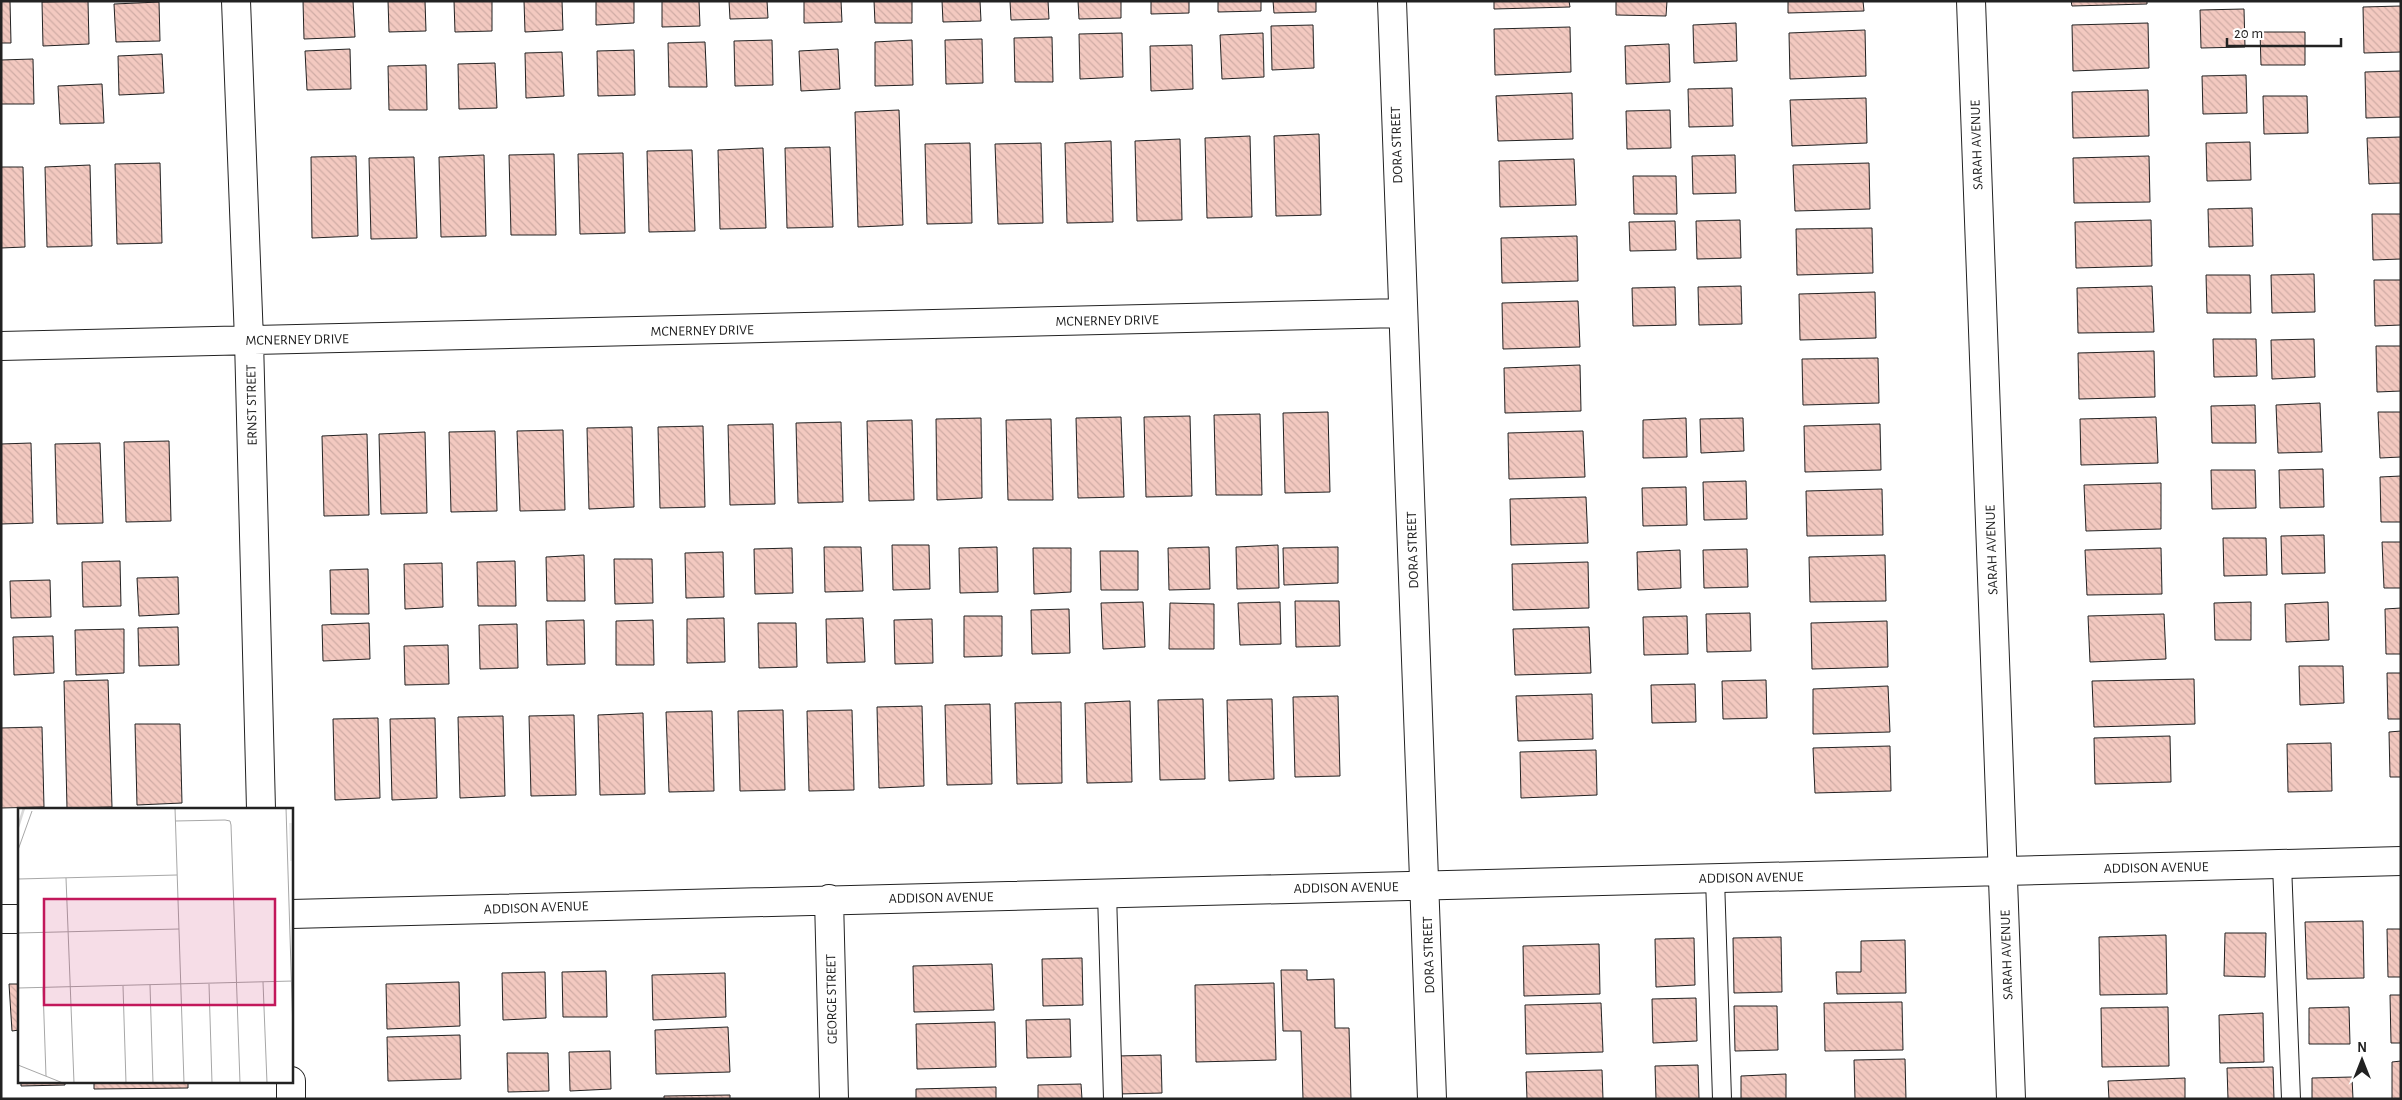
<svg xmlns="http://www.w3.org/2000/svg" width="2402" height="1100" font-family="'Alegreya Sans',sans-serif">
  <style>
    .building { fill: url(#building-back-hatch); stroke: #222 }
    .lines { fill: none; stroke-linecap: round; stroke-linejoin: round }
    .lane-casing { stroke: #222; stroke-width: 20 }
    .street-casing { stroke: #222; stroke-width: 30 }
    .lane { stroke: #fff; stroke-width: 18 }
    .street { stroke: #fff; stroke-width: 28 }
    .labels { text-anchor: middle; stroke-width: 4; stroke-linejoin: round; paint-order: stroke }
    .street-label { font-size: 14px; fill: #222; stroke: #fff }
    .inset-river { fill: none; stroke: #d9d9d9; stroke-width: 2.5 }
    .inset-road { fill: none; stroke: #a7a7a7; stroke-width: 1 }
    .view { fill: #c2185b; fill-opacity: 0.15; stroke: #c2185b; stroke-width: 2.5 }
    .inset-edge { fill: none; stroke: #222; stroke-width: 2.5 }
  </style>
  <defs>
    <pattern id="building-back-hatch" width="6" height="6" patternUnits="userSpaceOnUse" patternTransform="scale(1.25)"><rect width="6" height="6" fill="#f3c9c0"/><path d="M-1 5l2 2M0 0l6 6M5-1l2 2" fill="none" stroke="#d0aca5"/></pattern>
  </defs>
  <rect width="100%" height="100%" fill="#fff"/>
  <path class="building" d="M 1,1 L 10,1 L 11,43 L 1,43 Z
    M 88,1 L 89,44 L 43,46 L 42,2 Z
    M 303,1 L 353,1 L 355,37 L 304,39 Z
    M 388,1 L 425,1 L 426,31 L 389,32 Z
    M 454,1 L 492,1 L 492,31 L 455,32 Z
    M 524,1 L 562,1 L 563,30 L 525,32 Z
    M 596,1 L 634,1 L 634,23 L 596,25 Z
    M 662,1 L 699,1 L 700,26 L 662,27 Z
    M 729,1 L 767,1 L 768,18 L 730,19 Z
    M 804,1 L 841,1 L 842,22 L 804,23 Z
    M 874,1 L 912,1 L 912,23 L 875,23 Z
    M 942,1 L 980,1 L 981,21 L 943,22 Z
    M 1010,1 L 1048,1 L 1049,19 L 1011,20 Z
    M 1078,1 L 1121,1 L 1121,18 L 1079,19 Z
    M 1151,1 L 1189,1 L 1189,13 L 1151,14 Z
    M 1218,1 L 1261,1 L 1261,11 L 1218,12 Z
    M 1273,1 L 1316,1 L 1316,12 L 1274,13 Z
    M 1494,1 L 1569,1 L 1570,7 L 1494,9 Z
    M 1616,1 L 1667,1 L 1666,16 L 1616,15 Z
    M 1788,1 L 1863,1 L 1864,11 L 1788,13 Z
    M 2071,1 L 2147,1 L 2147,4 L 2072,6 Z
    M 159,2 L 160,41 L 116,42 L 114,4 Z
    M 2401,6 L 2401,52 L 2364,53 L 2363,7 Z
    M 2244,9 L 2245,47 L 2201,48 L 2200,10 Z
    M 1736,23 L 1737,61 L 1694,63 L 1693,25 Z
    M 2148,23 L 2149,68 L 2073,71 L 2072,25 Z
    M 1313,25 L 1314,68 L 1272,70 L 1271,26 Z
    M 1570,27 L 1571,72 L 1495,75 L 1494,29 Z
    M 1865,30 L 1866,76 L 1790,79 L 1789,33 Z
    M 2260,32 L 2305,32 L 2305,65 L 2261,65 Z
    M 1122,33 L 1123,77 L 1080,79 L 1079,34 Z
    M 1263,33 L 1264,77 L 1222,79 L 1220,35 Z
    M 1052,37 L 1053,82 L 1015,82 L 1014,38 Z
    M 982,39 L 983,83 L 946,84 L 945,40 Z
    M 772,40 L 773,85 L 735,86 L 734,41 Z
    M 912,40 L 913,85 L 875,86 L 875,42 Z
    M 705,42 L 707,87 L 669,87 L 668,43 Z
    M 1669,44 L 1670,82 L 1626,84 L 1625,46 Z
    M 1192,45 L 1193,89 L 1151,91 L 1150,46 Z
    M 350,49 L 351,89 L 307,90 L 305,51 Z
    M 838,49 L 840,89 L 801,91 L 799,51 Z
    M 634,50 L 635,95 L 598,96 L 597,51 Z
    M 562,52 L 564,96 L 526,98 L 525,53 Z
    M 162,54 L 164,93 L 119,95 L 118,56 Z
    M 33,59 L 34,104 L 1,104 L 1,60 Z
    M 495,63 L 497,108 L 459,109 L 458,64 Z
    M 426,65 L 427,110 L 389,110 L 388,66 Z
    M 2401,71 L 2401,117 L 2366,118 L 2365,72 Z
    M 2246,75 L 2247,113 L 2203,114 L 2202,76 Z
    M 102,84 L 104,123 L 60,124 L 58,86 Z
    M 1732,88 L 1733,126 L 1689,127 L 1688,89 Z
    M 2148,90 L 2149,136 L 2073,138 L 2072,92 Z
    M 1572,93 L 1573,139 L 1498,141 L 1496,96 Z
    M 2263,96 L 2307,96 L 2308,133 L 2264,134 Z
    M 1866,98 L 1867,143 L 1792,146 L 1790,100 Z
    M 899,110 L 903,225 L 858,227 L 855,112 Z
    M 1670,110 L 1671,148 L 1627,149 L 1626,111 Z
    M 1319,134 L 1321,215 L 1276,216 L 1274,136 Z
    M 1250,136 L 1252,217 L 1207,218 L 1205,138 Z
    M 2401,137 L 2401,183 L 2369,184 L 2367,138 Z
    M 1180,139 L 1182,220 L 1137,221 L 1135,141 Z
    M 1111,141 L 1113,222 L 1067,223 L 1065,143 Z
    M 2250,142 L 2251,180 L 2207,181 L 2206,143 Z
    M 970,143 L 972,223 L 927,224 L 925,144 Z
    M 1041,143 L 1043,223 L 998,224 L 995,144 Z
    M 830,147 L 833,227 L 787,228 L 785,148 Z
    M 763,148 L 766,228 L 720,229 L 718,150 Z
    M 692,150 L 695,231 L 649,232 L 647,151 Z
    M 623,153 L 625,233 L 580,234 L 578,154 Z
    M 554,154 L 556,235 L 511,235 L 509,155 Z
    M 484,155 L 486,236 L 441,237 L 439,157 Z
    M 1735,155 L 1736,193 L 1693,194 L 1692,156 Z
    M 356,156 L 358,236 L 312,238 L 311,157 Z
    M 2149,156 L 2150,202 L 2074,203 L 2073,158 Z
    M 414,157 L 417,238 L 371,239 L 369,158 Z
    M 1574,159 L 1576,205 L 1500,207 L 1499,161 Z
    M 160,163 L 162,243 L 117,244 L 115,164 Z
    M 1869,163 L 1870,209 L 1795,211 L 1793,165 Z
    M 90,165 L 92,246 L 47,247 L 45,167 Z
    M 1,167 L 23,167 L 25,247 L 1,248 Z
    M 1633,176 L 1676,176 L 1677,214 L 1634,214 Z
    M 2252,208 L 2253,246 L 2209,247 L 2208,209 Z
    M 2372,214 L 2401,214 L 2401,259 L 2373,260 Z
    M 1740,220 L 1741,258 L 1697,259 L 1696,221 Z
    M 2151,220 L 2152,266 L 2076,268 L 2075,222 Z
    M 1675,221 L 1676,250 L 1630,251 L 1629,222 Z
    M 1872,228 L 1873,273 L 1797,275 L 1796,229 Z
    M 1577,236 L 1578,281 L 1502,283 L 1501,238 Z
    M 2314,274 L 2315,312 L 2272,313 L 2271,275 Z
    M 2206,275 L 2250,275 L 2251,313 L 2207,313 Z
    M 2374,280 L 2401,280 L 2401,325 L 2375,326 Z
    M 1741,286 L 1742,324 L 1699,325 L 1698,287 Z
    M 2152,286 L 2154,332 L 2078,333 L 2077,288 Z
    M 1675,287 L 1676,325 L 1633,326 L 1632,288 Z
    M 1875,292 L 1876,338 L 1800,340 L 1799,294 Z
    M 1578,301 L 1580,347 L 1503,349 L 1502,303 Z
    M 2213,339 L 2256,339 L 2257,376 L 2214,377 Z
    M 2314,339 L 2315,377 L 2272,379 L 2271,340 Z
    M 2376,346 L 2401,346 L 2401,391 L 2377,392 Z
    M 2154,351 L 2155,397 L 2079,399 L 2078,353 Z
    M 1878,358 L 1879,403 L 1803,405 L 1802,359 Z
    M 1580,365 L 1581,411 L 1505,413 L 1504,368 Z
    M 2320,403 L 2322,452 L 2278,453 L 2276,405 Z
    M 2255,405 L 2256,443 L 2212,443 L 2211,406 Z
    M 1328,412 L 1330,492 L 1285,493 L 1283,413 Z
    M 2378,412 L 2401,412 L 2401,457 L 2380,458 Z
    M 1260,414 L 1262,495 L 1216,495 L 1214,415 Z
    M 1190,416 L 1192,496 L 1146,497 L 1144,417 Z
    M 1121,417 L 1124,497 L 1078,498 L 1076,418 Z
    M 2156,417 L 2158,463 L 2081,465 L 2080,419 Z
    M 981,418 L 982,498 L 937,500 L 936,419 Z
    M 1686,418 L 1687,457 L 1643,458 L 1643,420 Z
    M 1743,418 L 1744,451 L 1701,453 L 1700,419 Z
    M 1051,419 L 1053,500 L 1008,500 L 1006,420 Z
    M 912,420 L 914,500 L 869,501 L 867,421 Z
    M 841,422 L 843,502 L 798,503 L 796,423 Z
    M 773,424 L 775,504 L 730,505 L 728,425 Z
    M 1880,424 L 1881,470 L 1805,472 L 1804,426 Z
    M 703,426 L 705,507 L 660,508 L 658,427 Z
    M 632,427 L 634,507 L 589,509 L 587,428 Z
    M 563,430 L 565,510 L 520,511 L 517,431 Z
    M 495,431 L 497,511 L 451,512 L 449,432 Z
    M 1583,431 L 1585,477 L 1509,479 L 1508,433 Z
    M 425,432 L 427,513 L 381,514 L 379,434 Z
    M 367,434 L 369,515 L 324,516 L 322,436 Z
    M 169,441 L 171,521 L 126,522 L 124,442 Z
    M 31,443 L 33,523 L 1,524 L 1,444 Z
    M 100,443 L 103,523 L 57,524 L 55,444 Z
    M 2323,469 L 2324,507 L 2280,508 L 2279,470 Z
    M 2211,470 L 2255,470 L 2256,508 L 2212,509 Z
    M 2401,476 L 2401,522 L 2381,522 L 2380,477 Z
    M 1746,481 L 1747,519 L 1704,520 L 1703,482 Z
    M 2161,483 L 2161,529 L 2086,531 L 2084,485 Z
    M 1686,487 L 1687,525 L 1643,526 L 1642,488 Z
    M 1882,489 L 1883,535 L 1807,536 L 1806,491 Z
    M 1586,497 L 1588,543 L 1511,545 L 1510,499 Z
    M 2324,535 L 2325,573 L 2282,574 L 2281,536 Z
    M 2223,538 L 2266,538 L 2267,575 L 2224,576 Z
    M 2382,542 L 2401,542 L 2401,588 L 2384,588 Z
    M 892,545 L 929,545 L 930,589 L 893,590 Z
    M 1278,545 L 1279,588 L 1237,589 L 1236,547 Z
    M 824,547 L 861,547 L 863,591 L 825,592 Z
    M 997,547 L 998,592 L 960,593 L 959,548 Z
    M 1209,547 L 1210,589 L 1169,590 L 1168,548 Z
    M 1338,547 L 1338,583 L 1284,585 L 1283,548 Z
    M 792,548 L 793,593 L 755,594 L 754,549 Z
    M 1033,548 L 1071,548 L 1071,592 L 1034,594 Z
    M 2161,548 L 2162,594 L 2087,595 L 2085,550 Z
    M 1747,549 L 1748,587 L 1704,588 L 1703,550 Z
    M 1680,550 L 1681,588 L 1638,590 L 1637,552 Z
    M 1100,551 L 1138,551 L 1138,590 L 1101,590 Z
    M 723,552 L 724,597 L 686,598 L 685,553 Z
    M 584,555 L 585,601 L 547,601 L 546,557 Z
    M 1885,555 L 1886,601 L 1810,602 L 1809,557 Z
    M 614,559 L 652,559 L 653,603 L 615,604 Z
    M 120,561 L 121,606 L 83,607 L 82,562 Z
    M 515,561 L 516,606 L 478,606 L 477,562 Z
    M 1588,562 L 1589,608 L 1513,610 L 1512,564 Z
    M 442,563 L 443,607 L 405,609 L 404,564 Z
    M 368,569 L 369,614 L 331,614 L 330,570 Z
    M 178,577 L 179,614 L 139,616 L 137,578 Z
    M 50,580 L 51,617 L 11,618 L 10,581 Z
    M 1295,601 L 1339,601 L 1340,646 L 1296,647 Z
    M 1143,602 L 1145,647 L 1103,649 L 1101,603 Z
    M 1280,602 L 1281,644 L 1240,645 L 1238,603 Z
    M 2251,602 L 2251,640 L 2215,640 L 2214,603 Z
    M 2328,602 L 2329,640 L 2286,642 L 2285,604 Z
    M 1170,603 L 1214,604 L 1214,649 L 1169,649 Z
    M 2401,608 L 2401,654 L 2386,654 L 2385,609 Z
    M 1069,609 L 1070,653 L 1032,654 L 1031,610 Z
    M 1750,613 L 1751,651 L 1707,652 L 1706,614 Z
    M 2164,614 L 2166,659 L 2090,662 L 2088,616 Z
    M 964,616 L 1002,616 L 1002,656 L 964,657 Z
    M 1687,616 L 1688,654 L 1644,655 L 1643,617 Z
    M 724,618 L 725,662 L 687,663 L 687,619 Z
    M 863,618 L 865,662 L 827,663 L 826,619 Z
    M 932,619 L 933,663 L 895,664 L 894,620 Z
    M 584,620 L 585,664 L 547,665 L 546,621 Z
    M 653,620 L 654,665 L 616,665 L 616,621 Z
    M 1887,621 L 1888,667 L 1812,669 L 1811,623 Z
    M 369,623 L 370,659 L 323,661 L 322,625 Z
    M 758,623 L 796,623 L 797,667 L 759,668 Z
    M 517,624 L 518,668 L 480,669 L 479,625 Z
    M 178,627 L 179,665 L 139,666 L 138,628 Z
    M 1589,627 L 1591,673 L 1515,675 L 1513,629 Z
    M 124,629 L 124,673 L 76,675 L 75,630 Z
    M 53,636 L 54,673 L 14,675 L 13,637 Z
    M 448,645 L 449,684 L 405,685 L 404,646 Z
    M 2299,666 L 2343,666 L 2344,703 L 2300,705 Z
    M 2387,673 L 2401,673 L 2401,719 L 2388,719 Z
    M 2194,679 L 2195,724 L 2094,727 L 2092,681 Z
    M 108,680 L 112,807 L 67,808 L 64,681 Z
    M 1766,680 L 1767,718 L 1723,719 L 1722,681 Z
    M 1695,684 L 1696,722 L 1652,723 L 1651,685 Z
    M 1888,686 L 1890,732 L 1813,734 L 1813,689 Z
    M 1592,694 L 1593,739 L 1518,741 L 1516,696 Z
    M 1338,696 L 1340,776 L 1295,777 L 1293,697 Z
    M 1203,699 L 1205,779 L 1160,780 L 1158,700 Z
    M 1272,699 L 1274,779 L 1229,781 L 1227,700 Z
    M 1130,701 L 1132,782 L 1087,783 L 1085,703 Z
    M 1061,702 L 1062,783 L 1017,784 L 1015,703 Z
    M 990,704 L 992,784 L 947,785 L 945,705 Z
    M 922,706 L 924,786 L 879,788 L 877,707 Z
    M 783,710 L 785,790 L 740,791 L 738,711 Z
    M 852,710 L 854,790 L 809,791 L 807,711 Z
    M 712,711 L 714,791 L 669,792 L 666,712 Z
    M 643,713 L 645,794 L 600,795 L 598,715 Z
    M 574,715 L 576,795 L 531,796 L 529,716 Z
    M 503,716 L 505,796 L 460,798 L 458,717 Z
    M 378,718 L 380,798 L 335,800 L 333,719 Z
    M 435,718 L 437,798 L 392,800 L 390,719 Z
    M 135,724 L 180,724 L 182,803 L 137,805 Z
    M 42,727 L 44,807 L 1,808 L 1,728 Z
    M 2401,731 L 2401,777 L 2390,777 L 2389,732 Z
    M 2170,736 L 2171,782 L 2095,784 L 2094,738 Z
    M 2331,743 L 2332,791 L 2288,792 L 2287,744 Z
    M 1890,746 L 1891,791 L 1815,793 L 1813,748 Z
    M 1596,750 L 1597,795 L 1521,798 L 1520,752 Z
    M 2363,921 L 2364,978 L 2307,979 L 2305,922 Z
    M 2387,929 L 2401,929 L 2401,977 L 2388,977 Z
    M 2225,933 L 2266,933 L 2265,977 L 2224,976 Z
    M 2166,935 L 2167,994 L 2100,995 L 2099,937 Z
    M 1781,937 L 1782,992 L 1734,993 L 1733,938 Z
    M 1694,938 L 1695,985 L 1656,987 L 1655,939 Z
    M 1905,940 L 1906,993 L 1837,994 L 1836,972 L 1861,972 L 1861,941 Z
    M 1599,944 L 1600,994 L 1524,996 L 1523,946 Z
    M 1082,958 L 1083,1005 L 1043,1006 L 1042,959 Z
    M 992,964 L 994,1010 L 914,1012 L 913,966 Z
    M 1281,970 L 1307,970 L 1307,980 L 1334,979 L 1335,1028 L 1349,1028 L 1351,1099 L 1303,1099 L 1301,1031 L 1283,1031 Z
    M 606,971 L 607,1017 L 563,1017 L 562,972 Z
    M 545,972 L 546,1018 L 503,1020 L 502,973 Z
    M 725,973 L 726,1017 L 653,1020 L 652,975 Z
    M 459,982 L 460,1026 L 387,1029 L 386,984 Z
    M 1274,983 L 1276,1060 L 1196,1062 L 1195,985 Z
    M 9,984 L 19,984 L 19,1030 L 12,1031 Z
    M 2390,995 L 2401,995 L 2401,1043 L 2391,1043 Z
    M 1696,998 L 1697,1041 L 1653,1043 L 1652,999 Z
    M 1902,1002 L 1903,1050 L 1825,1051 L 1824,1003 Z
    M 1601,1003 L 1603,1052 L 1526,1054 L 1525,1005 Z
    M 1734,1006 L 1777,1006 L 1778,1050 L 1735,1051 Z
    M 2168,1007 L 2169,1066 L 2102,1067 L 2101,1008 Z
    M 2349,1007 L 2350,1044 L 2309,1044 L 2309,1008 Z
    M 2263,1013 L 2264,1062 L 2220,1063 L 2219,1015 Z
    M 1070,1019 L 1071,1057 L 1027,1058 L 1026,1020 Z
    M 995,1022 L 996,1067 L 917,1069 L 916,1024 Z
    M 728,1027 L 730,1072 L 656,1074 L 655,1030 Z
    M 460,1035 L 461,1079 L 388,1081 L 387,1037 Z
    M 610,1051 L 611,1089 L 570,1091 L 569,1052 Z
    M 507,1053 L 548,1053 L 549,1091 L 508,1092 Z
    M 1161,1055 L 1162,1093 L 1118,1094 L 1117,1056 Z
    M 1905,1059 L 1906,1099 L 1855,1099 L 1854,1060 Z
    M 2401,1061 L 2401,1099 L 2392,1099 L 2392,1062 Z
    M 1698,1065 L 1699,1099 L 1656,1099 L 1655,1066 Z
    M 2273,1067 L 2274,1099 L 2228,1099 L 2227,1068 Z
    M 1602,1070 L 1603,1099 L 1527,1099 L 1526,1072 Z
    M 1786,1074 L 1786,1099 L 1741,1099 L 1741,1076 Z
    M 2352,1077 L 2353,1099 L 2312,1099 L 2312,1078 Z
    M 2185,1078 L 2185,1099 L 2109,1099 L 2108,1081 Z
    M 21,1081 L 65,1081 L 65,1085 L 21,1086 Z
    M 94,1081 L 188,1081 L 188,1088 L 94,1089 Z
    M 1081,1084 L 1082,1099 L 1038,1099 L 1038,1085 Z
    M 996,1087 L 996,1099 L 916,1099 L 916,1089 Z
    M 730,1095 L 730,1099 L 664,1099 L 664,1096 Z"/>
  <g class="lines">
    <defs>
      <path id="lane" d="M 2282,864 L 2291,1099
        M 1715,878 L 1722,1099
        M 1107,893 L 1113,1099"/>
      <path id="street" d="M 236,1 L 249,340 L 261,809
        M 1392,1 L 1432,1099
        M 1971,1 L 2011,1099
        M 1,346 L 1402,313
        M 829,899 L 834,1099
        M 291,914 L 2401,861
        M 1,919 L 19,919
        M 291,1081 L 291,1099"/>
    </defs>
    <use href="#lane" class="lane-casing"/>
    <use href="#street" class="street-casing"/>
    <use href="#lane" class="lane"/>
    <use href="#street" class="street"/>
  </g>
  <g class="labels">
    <g class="street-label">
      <text transform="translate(1396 145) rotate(-92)" y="5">DORA STREET</text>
      <text transform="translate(1976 145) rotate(-92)" y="5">SARAH AVENUE</text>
      <text transform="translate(1107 320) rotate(-1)" y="5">MCNERNEY DRIVE</text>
      <text transform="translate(702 330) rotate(-1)" y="5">MCNERNEY DRIVE</text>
      <text transform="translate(297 339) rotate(-1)" y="5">MCNERNEY DRIVE</text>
      <text transform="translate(251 405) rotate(-91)" y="5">ERNST STREET</text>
      <text transform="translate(1412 550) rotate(-92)" y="5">DORA STREET</text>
      <text transform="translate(1991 550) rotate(-92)" y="5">SARAH AVENUE</text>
      <text transform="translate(2156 867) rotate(-1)" y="5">ADDISON AVENUE</text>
      <text transform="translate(1751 877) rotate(-1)" y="5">ADDISON AVENUE</text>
      <text transform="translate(1346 887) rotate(-1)" y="5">ADDISON AVENUE</text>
      <text transform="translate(941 897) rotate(-1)" y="5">ADDISON AVENUE</text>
      <text transform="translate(536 907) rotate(-2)" y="5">ADDISON AVENUE</text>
      <text transform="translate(1428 955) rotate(-92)" y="5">DORA STREET</text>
      <text transform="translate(2006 955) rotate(-92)" y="5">SARAH AVENUE</text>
      <text transform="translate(831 999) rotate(-91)" y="5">GEORGE STREET</text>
    </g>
  </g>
  <g transform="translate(18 808)">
    <rect width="275" height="275" fill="#fff"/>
    <path d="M 271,15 L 275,15 L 275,53 L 272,53 Z" fill="#eee"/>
    <path class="inset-river" d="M 0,19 L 6,0"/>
    <path class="inset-road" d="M 157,0 L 166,275M 268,0 L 275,224M 157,13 L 207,12 L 212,13 L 213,17 L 222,275M 0,42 L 14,3M 48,70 L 56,275M 0,71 L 159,67M 0,125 L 161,121M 245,174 L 249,275M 191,176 L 194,275M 132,177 L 135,275M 105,178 L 108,275M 0,180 L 275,173M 25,180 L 28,268M 0,257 L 45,275"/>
    <path class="view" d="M 26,91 L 257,91 L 257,197 L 26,197 Z"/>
    <rect width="275" height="275" class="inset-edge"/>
  </g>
  <rect width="2402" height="1100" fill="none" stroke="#222222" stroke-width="5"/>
  <g transform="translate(2362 1060)" stroke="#ffffff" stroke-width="4" paint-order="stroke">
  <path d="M0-4L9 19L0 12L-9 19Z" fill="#222222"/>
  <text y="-8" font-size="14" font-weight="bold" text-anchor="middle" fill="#222222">N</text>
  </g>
  <path d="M2227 38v8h114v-8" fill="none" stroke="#222222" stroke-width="2.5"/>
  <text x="2234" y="38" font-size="15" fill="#222222" stroke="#ffffff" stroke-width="4" paint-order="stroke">20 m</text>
</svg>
